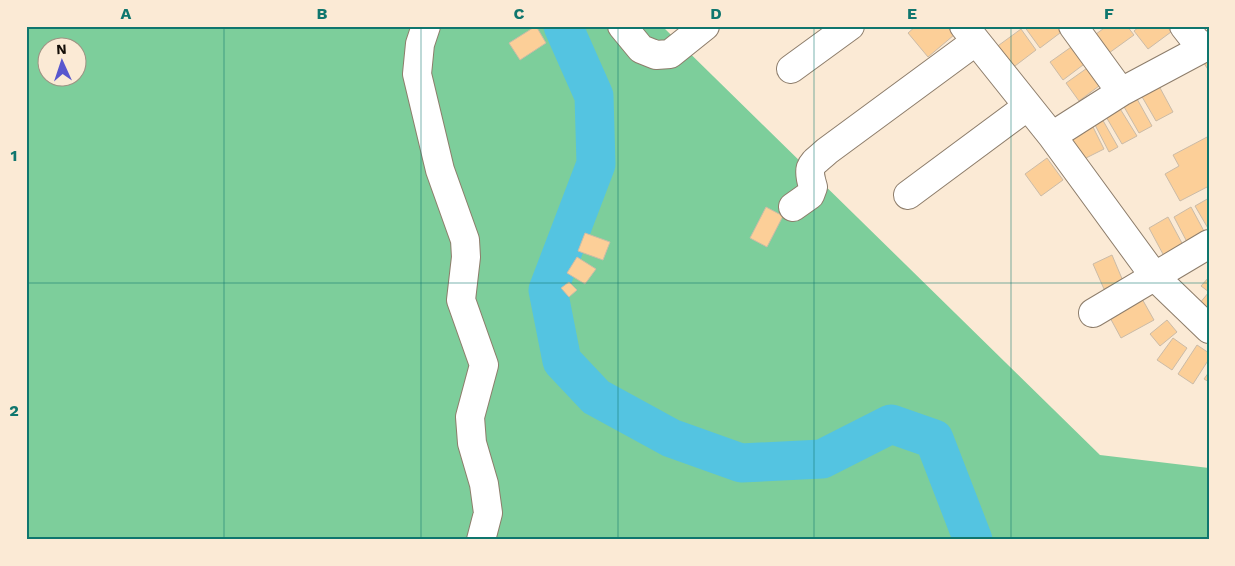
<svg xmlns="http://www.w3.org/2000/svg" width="1235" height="566" font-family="'Work Sans',sans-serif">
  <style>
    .forest { fill: #7dce9b; fill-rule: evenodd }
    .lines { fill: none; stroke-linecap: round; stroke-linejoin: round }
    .river { stroke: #54c4e1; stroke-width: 39 }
    .building { fill: #fccf98; stroke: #cbbba7 }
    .minor-casing { stroke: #8d7d6b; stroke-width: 30 }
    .minor { stroke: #fff; stroke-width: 28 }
    .grid { fill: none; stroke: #0f766e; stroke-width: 1; stroke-opacity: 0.55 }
    .neatline { fill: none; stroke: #0f766e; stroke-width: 2 }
    .grid-label { font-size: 16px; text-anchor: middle; font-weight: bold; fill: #0f766e }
  </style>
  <rect width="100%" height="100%" fill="#fbead5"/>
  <path class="forest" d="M 26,26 L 662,26 L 1100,455 L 1209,468 L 1209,540 L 26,540 ZM 48,48 L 78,48 L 78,78 L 48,78 Z"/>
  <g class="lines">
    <path class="river" d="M 563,26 L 594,96 L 596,164 L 548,290 L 562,361 L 596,397 L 671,438 L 741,463 L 822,459 L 891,424 L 934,439 L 973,540"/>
  </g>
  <path class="building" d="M 536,26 L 546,43 L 520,60 L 509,43 Z
    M 916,26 L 947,26 L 954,35 L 928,57 L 908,33 Z
    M 1024,26 L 1062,26 L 1064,30 L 1040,48 Z
    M 1107,26 L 1127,26 L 1134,35 L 1109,53 L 1096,34 Z
    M 1140,26 L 1167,26 L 1171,32 L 1148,49 L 1134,31 Z
    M 1021,29 L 1036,50 L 1011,69 L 995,48 Z
    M 1074,45 L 1087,62 L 1063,80 L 1050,62 Z
    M 1209,52 L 1209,71 L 1200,57 Z
    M 1090,66 L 1103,83 L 1079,101 L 1066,83 Z
    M 1159,86 L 1173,112 L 1156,121 L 1141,95 Z
    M 1136,97 L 1152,126 L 1139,133 L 1123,105 Z
    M 1119,107 L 1137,136 L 1122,144 L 1105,115 Z
    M 1101,117 L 1118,147 L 1109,152 L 1093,121 Z
    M 1091,123 L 1104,149 L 1082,160 L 1068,134 Z
    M 1209,136 L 1209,186 L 1180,201 L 1165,174 L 1179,166 L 1173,155 Z
    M 1047,158 L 1063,180 L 1041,196 L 1025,174 Z
    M 1209,198 L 1209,230 L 1195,206 Z
    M 766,207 L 783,216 L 767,247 L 750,238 Z
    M 1191,207 L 1205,233 L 1187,242 L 1174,217 Z
    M 1168,217 L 1183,245 L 1164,256 L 1149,228 Z
    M 585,233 L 610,242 L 603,260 L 578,251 Z
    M 1112,255 L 1123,281 L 1104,289 L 1093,264 Z
    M 577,257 L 596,269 L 585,284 L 567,273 Z
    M 1209,277 L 1209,292 L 1201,286 Z
    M 569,282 L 577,290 L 569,297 L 561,288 Z
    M 1209,292 L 1209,312 L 1199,304 Z
    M 1141,297 L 1154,320 L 1121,338 L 1108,314 Z
    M 1167,320 L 1177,332 L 1160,346 L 1150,334 Z
    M 1173,338 L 1187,348 L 1172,370 L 1157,360 Z
    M 1197,345 L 1209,353 L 1209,359 L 1193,384 L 1178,374 Z
    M 1209,372 L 1209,382 L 1204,379 Z"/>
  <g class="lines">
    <defs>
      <path id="minor" d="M 426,26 L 420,44 L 417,74 L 440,170 L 465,240 L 466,257 L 461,300 L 484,365 L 470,417 L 472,443 L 484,484 L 488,513 L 481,540
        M 622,26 L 641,49 L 656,55 L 670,54 L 705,26
        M 964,26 L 1052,136 L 1155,277 L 1209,329
        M 1073,26 L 1121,92
        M 1184,26 L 1202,49
        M 791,69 L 850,26
        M 1052,136 L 1121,92 L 1209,45
        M 908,195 L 1028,106
        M 793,207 L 810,195 L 813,187 C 806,164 812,165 827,151 L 975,42
        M 1093,313 L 1209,244"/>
    </defs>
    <use href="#minor" class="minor-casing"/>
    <use href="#minor" class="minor"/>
  </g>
  <path class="grid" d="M 224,26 L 224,540M 421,26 L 421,540M 618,26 L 618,540M 814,26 L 814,540M 1011,26 L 1011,540M 26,283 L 1209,283"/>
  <rect width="1235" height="566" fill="none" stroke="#fbead5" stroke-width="55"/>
  <g transform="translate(62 62) rotate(357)"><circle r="24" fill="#fbead5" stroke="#9f9283"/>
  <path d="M0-4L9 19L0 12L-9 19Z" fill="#5857ce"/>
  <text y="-8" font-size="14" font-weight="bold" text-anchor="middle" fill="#140e08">N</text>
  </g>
  <rect x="28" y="28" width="1180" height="510" class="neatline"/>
  <g class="grid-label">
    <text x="126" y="19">A</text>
    <text x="322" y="19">B</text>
    <text x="519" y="19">C</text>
    <text x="716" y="19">D</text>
    <text x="912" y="19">E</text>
    <text x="1109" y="19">F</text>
    <text x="14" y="161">1</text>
    <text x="14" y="416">2</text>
  </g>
</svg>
